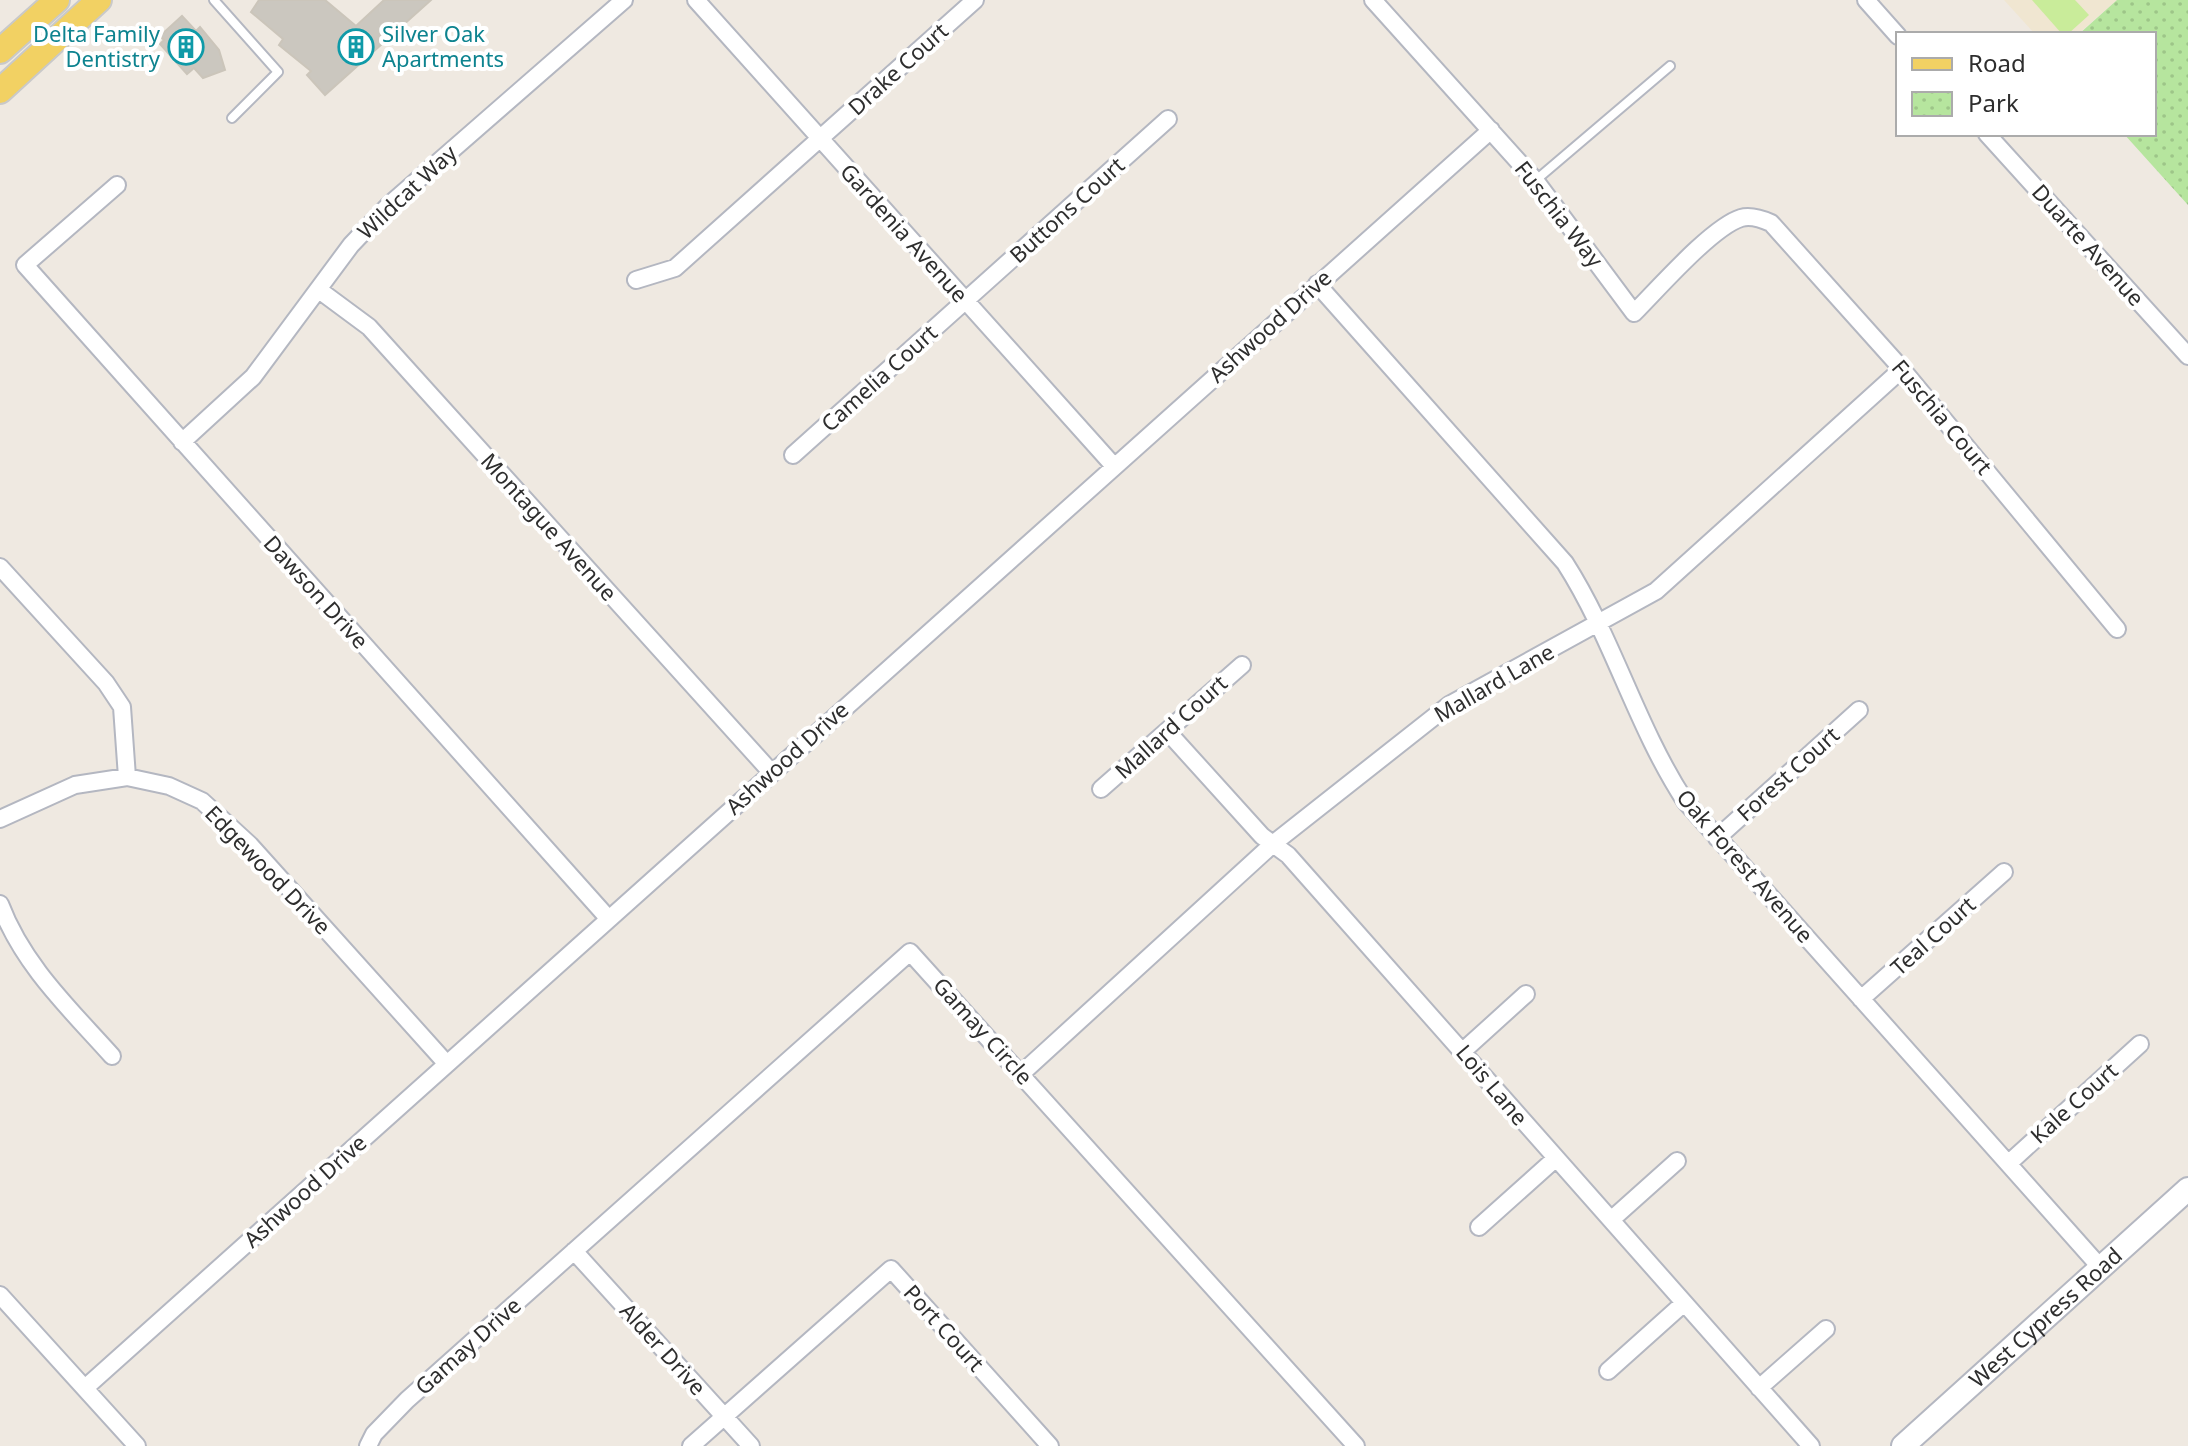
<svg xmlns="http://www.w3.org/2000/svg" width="2188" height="1446" font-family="'Noto Sans',sans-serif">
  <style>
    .education { fill: #f0e6d1 }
    .park { fill: url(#park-dots) }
    .pitch { fill: #c9ec9a }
    .building { fill: #cbc7bf; stroke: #cbc5ba; stroke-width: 2 }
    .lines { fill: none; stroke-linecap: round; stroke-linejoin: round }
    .lane-casing { stroke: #b4b7c1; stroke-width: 12 }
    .street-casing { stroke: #b4b7c1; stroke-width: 20 }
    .secondary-casing { stroke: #b4b7c1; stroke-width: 26 }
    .primary-casing { stroke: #c9c9c9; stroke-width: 28 }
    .lane { stroke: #fff; stroke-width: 8 }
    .street { stroke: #fff; stroke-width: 16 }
    .secondary { stroke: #fff; stroke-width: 22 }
    .primary { stroke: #f2d163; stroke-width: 24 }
    .labels { text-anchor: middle; stroke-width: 8; stroke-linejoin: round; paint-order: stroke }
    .culture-label { font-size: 22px; fill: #0d838f; stroke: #fff; text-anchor: end }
    .street-label { font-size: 22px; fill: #2e2e2e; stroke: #fff }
  </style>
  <defs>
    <pattern id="park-dots" width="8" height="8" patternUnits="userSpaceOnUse" patternTransform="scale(2)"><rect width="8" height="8" fill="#b6e59e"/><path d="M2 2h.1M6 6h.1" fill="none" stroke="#9dc588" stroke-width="1.8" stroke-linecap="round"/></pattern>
  </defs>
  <rect width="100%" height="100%" fill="#efe9e1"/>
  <path class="education" d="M 2004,0 L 2117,0 L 2078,34 L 2035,34 Z"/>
  <path class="park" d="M 2117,0 L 2188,0 L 2188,205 L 2124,134 L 2154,134 L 2154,34 L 2079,34 Z"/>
  <path class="pitch" d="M 2032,0 L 2075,0 L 2089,15 L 2068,34 L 2062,34 Z"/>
  <path class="building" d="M 259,0 L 325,0 L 356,26 L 384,0 L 431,0 L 325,95 L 307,75 L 311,71 L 279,45 L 283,39 L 251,12 Z
    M 182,16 L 196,31 L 200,27 L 219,50 L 225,70 L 203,78 L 194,68 L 187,74 L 160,44 L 164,40 L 160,36 Z"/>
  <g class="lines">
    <defs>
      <path id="lane" d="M 214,0 L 278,72 L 232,118
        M 1536,180 L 1670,66"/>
      <path id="street" d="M 696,0 L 1113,465
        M 1373,0 L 1535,180 L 1634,313 C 1658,289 1712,227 1741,218 C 1751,215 1762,219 1771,223 L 1902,369 L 2117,629
        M 1866,0 L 1898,36
        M 1987,134 L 2188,356
        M 117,185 L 25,265 L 608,918
        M 636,280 L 675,268 L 975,0
        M 1317,284 L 1565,563 C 1613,638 1636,726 1685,801 L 2101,1268
        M 319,290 L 369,327 L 771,772
        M 182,442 L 253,377 L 351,245 L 389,205 L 624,0
        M 793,455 L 1168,119
        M 0,567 L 106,683 L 122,707 L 127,777
        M 1167,731 L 1262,836 L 1288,855 L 1811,1446
        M 1101,789 L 1242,665
        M 0,819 L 75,785 L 127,777 L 169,786 L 202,801 L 250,845 L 446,1063
        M 1717,838 L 1859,710
        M 0,904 C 23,965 69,1008 112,1056
        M 1861,999 L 2004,872
        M 1463,1051 L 1526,994
        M 1022,1073 L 1274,843 L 1449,705 L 1656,591 L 1902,369
        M 2009,1163 L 2140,1044
        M 1611,1220 L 1677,1161
        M 1479,1227 L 1555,1159
        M 574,1251 L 751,1446
        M 0,1295 L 137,1446
        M 1608,1371 L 1684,1303
        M 85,1388 L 1491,130
        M 1759,1388 L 1826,1329
        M 368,1446 L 374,1434 L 407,1400 L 910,952 L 1356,1446
        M 691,1446 L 891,1269 L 1050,1446"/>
      <g id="secondary">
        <path id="s1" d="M 1903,1446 L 2188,1189"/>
      </g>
      <path id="primary" d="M 0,51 L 57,0
        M 0,91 L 99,0"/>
    </defs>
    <use href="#lane" class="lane-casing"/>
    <use href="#street" class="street-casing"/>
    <use href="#secondary" class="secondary-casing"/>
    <use href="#primary" class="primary-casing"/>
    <use href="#lane" class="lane"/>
    <use href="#street" class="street"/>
    <use href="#secondary" class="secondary"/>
    <use href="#primary" class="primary"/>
  </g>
  <defs>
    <symbol id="building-ring" viewBox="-11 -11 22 22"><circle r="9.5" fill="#fff" stroke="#0f9aa8" stroke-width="1.5"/><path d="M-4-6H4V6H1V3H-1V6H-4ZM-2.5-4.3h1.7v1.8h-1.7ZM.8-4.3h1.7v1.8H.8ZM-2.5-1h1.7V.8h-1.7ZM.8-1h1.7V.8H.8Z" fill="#0f9aa8"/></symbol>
  </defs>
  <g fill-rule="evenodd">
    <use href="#building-ring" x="166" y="27" width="40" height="40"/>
    <use href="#building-ring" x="336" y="27" width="40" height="40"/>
  </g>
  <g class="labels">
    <g class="culture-label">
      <text x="160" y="42">Delta Family<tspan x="160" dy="25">Dentistry</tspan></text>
      <text x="382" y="42" text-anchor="start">Silver Oak<tspan x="382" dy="25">Apartments</tspan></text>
    </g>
    <g class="street-label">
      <text transform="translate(898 69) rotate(-42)" y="8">Drake Court</text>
      <text transform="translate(407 192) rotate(-43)" y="8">Wildcat Way</text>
      <text transform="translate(1067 210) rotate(-42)" y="8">Buttons Court</text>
      <text transform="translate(1559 214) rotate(52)" y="8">Fuschia Way</text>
      <text transform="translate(904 233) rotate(48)" y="8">Gardenia Avenue</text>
      <text transform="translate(2088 245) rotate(48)" y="8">Duarte Avenue</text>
      <text transform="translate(1270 326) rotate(-42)" y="8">Ashwood Drive</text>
      <text transform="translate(879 378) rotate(-42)" y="8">Camelia Court</text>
      <text transform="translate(1942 417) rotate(50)" y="8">Fuschia Court</text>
      <text transform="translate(549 527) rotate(48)" y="8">Montague Avenue</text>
      <text transform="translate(316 592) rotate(48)" y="8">Dawson Drive</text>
      <text transform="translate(1494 683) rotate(-30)" y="8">Mallard Lane</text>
      <text transform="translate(1171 727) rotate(-42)" y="8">Mallard Court</text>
      <text transform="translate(787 758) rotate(-42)" y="8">Ashwood Drive</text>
      <text transform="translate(1788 774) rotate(-42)" y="8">Forest Court</text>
      <text transform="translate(1745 866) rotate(49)" y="8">Oak Forest Avenue</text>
      <text transform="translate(268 870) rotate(46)" y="8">Edgewood Drive</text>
      <text transform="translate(1933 936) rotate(-42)" y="8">Teal Court</text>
      <text transform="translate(983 1031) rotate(48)" y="8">Gamay Circle</text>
      <text transform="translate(1492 1085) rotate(50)" y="8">Lois Lane</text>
      <text transform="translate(2074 1103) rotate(-42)" y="8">Kale Court</text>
      <text transform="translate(305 1191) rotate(-42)" y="8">Ashwood Drive</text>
      <text dy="8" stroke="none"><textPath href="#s1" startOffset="192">West Cypress Road</textPath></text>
      <text transform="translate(944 1328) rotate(48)" y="8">Port Court</text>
      <text transform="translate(468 1346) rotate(-42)" y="8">Gamay Drive</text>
      <text transform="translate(663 1349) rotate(48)" y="8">Alder Drive</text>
    </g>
  </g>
  <rect x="1896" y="32" width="260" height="104" fill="#ffffff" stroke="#ababab" stroke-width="2"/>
  <rect x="1912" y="58" width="40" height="12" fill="#f2d163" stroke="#ababab" stroke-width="2"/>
  <text x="1968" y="72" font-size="24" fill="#2e2e2e">Road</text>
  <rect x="1912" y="92" width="40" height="24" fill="url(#park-dots)" stroke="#ababab" stroke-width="2"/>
  <text x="1968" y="112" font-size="24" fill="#2e2e2e">Park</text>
</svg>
